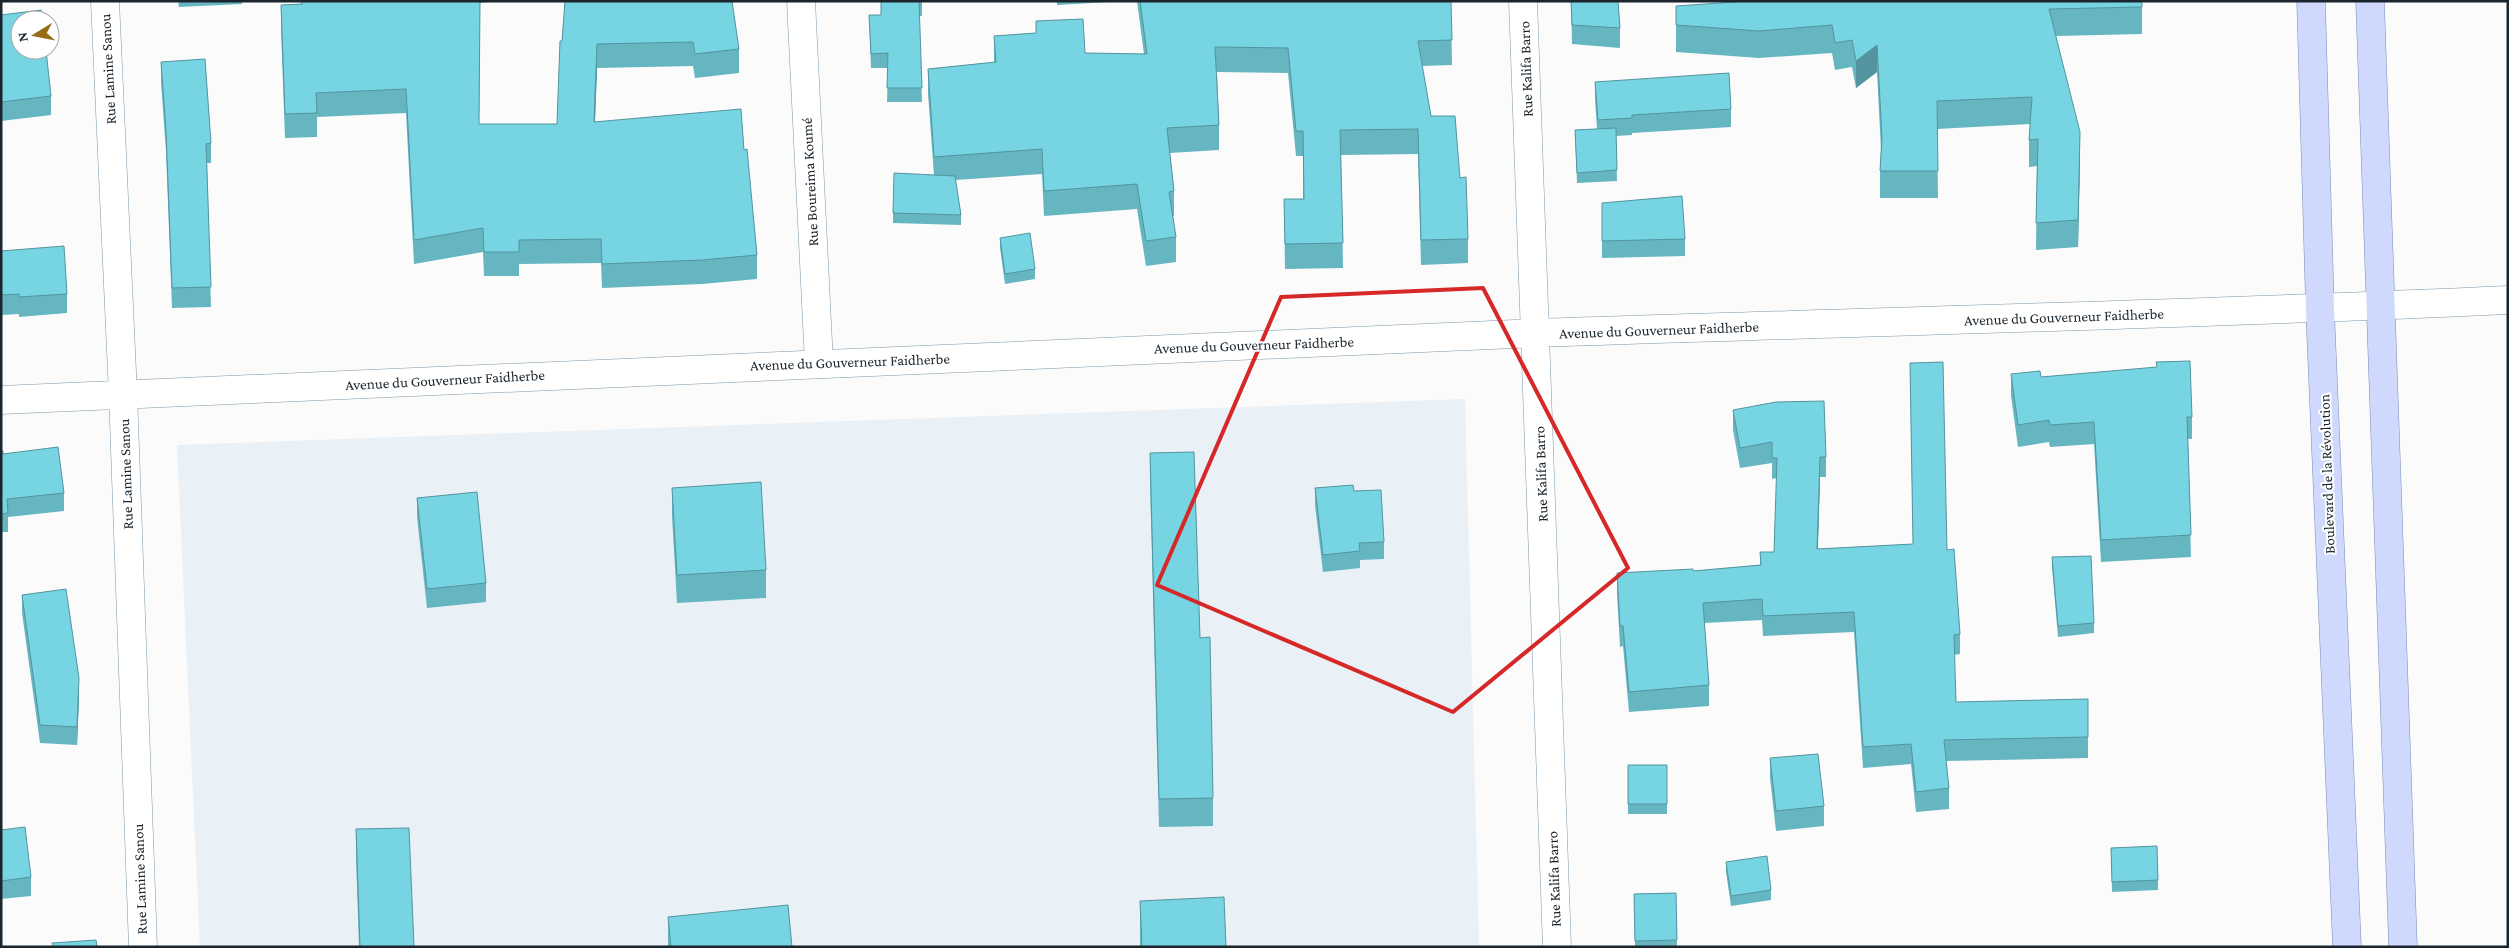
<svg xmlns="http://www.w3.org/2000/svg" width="2509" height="948" font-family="'Crimson Pro',serif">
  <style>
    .built { fill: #e9f0f6 }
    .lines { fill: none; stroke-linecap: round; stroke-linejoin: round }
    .minor-casing { stroke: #7a97ab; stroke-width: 29 }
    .major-casing { stroke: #7b8ab4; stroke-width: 29 }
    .minor { stroke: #fff; stroke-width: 28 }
    .major { stroke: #cfd9fe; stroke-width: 28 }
    .wall { fill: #66b6c2 }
    .shaded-wall { fill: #53949e }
    .building { fill: #77d4e2; stroke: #53949e }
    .marked { fill: none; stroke: #d62828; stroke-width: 4; stroke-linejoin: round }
    .labels { text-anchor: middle; stroke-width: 4; stroke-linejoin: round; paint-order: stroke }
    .street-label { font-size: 15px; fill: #1a252d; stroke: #fff }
  </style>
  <rect width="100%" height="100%" fill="#fbfbfb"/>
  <path class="built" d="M 1465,399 L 1479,947 L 200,947 L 177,445 Z"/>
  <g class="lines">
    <defs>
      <path id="minor" d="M 105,1 L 123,394 L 143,947
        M 801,1 L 819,363
        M 1523,1 L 1557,947
        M 1,400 C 513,377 1025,351 1538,333 C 1861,322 2185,315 2508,300"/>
      <path id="major" d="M 2311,1 L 2320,309 L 2347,947
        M 2370,1 L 2403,947"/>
    </defs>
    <use href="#minor" class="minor-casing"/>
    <use href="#major" class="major-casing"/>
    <use href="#minor" class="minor"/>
    <use href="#major" class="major"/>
  </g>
  <path class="wall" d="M 178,1 L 242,1 L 242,4 L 179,7 Z
    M 301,1 L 487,1 L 487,2 L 480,3 L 479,124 L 557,124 L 565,1 L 739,49 L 739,73 L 695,78 L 693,66 L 597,68 L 595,122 L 744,150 L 757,255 L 757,279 L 702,284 L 602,288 L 601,263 L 519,264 L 519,276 L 484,276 L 483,252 L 414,264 L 406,113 L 317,117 L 317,137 L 285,138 L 281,29 L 281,5 L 301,4 Z
    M 881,1 L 922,1 L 922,16 L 919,16 L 922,102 L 887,102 L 888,68 L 871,68 L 869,15 L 881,15 Z
    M 1057,1 L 1126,1 L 1057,5 Z
    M 1137,1 L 1451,1 L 1452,65 L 1422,66 L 1431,116 L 1460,178 L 1468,239 L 1468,263 L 1421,265 L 1418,154 L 1341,155 L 1343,268 L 1285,269 L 1284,199 L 1303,199 L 1303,156 L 1296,156 L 1288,73 L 1217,72 L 1219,125 L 1219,150 L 1170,153 L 1174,191 L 1174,216 L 1173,216 L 1176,237 L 1176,262 L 1146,266 L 1137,209 L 1044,216 L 1042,174 L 955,180 L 961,215 L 961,225 L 893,223 L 893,213 L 934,175 L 928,94 L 928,69 L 994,62 L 994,36 L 1036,33 L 1036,21 L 1085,53 L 1144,54 Z
    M 1571,1 L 1618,1 L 1620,28 L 1620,48 L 1572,44 Z
    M 2142,1 L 2142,34 L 2056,36 L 2080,159 L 2078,247 L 2036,250 L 2037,166 L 2029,167 L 2029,140 L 2030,124 L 1937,129 L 1938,198 L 1880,198 L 1880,171 L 1881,150 L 1877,72 L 1856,88 L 1852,67 L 1835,70 L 1832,53 L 1759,58 L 1676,52 L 1676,6 Z
    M 1,15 L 51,96 L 51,115 L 1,121 Z
    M 161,62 L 211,143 L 211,163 L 207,163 L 211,307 L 172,308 L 166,151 L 161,82 Z
    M 1595,82 L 1731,109 L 1731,127 L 1632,133 L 1632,135 L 1616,136 L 1617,181 L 1577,183 L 1575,130 L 1597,129 L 1595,99 Z
    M 1602,203 L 1685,239 L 1685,256 L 1602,258 Z
    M 1000,238 L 1035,269 L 1035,279 L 1005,284 L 1000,248 Z
    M 1,251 L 67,294 L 67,313 L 19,317 L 19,314 L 1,315 Z
    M 1910,363 L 1947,550 L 1960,634 L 1960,654 L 1954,655 L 1956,702 L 2088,737 L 2088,758 L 1946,761 L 1949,788 L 1949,809 L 1916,812 L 1911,764 L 1863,768 L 1854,632 L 1763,636 L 1762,620 L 1704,623 L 1709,685 L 1709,706 L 1629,712 L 1623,646 L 1620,647 L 1617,593 L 1617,573 L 1693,571 L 1760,565 L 1760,552 L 1774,552 L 1777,478 L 1772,479 L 1772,463 L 1740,468 L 1733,430 L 1733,410 L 1826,457 L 1826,477 L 1820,477 L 1818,549 L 1913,544 Z
    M 2011,374 L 2041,377 L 2192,417 L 2192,439 L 2188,439 L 2191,557 L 2101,562 L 2094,444 L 2050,447 L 2049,442 L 2018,447 L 2011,396 Z
    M 1,451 L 3,454 L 64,493 L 64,511 L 8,517 L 8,532 L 1,532 Z
    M 1150,453 L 1200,638 L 1213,798 L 1213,826 L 1159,827 L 1150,481 Z
    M 672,488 L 766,570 L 766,598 L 677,603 L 672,516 Z
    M 1315,488 L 1354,491 L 1384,542 L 1384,559 L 1360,560 L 1360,568 L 1323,572 L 1315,505 Z
    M 417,498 L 486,583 L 486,602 L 427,608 L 417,517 Z
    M 2052,557 L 2094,623 L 2094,633 L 2058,637 L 2052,567 Z
    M 22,595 L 79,696 L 77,745 L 40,743 L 22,613 Z
    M 1770,758 L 1824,806 L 1824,826 L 1776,831 L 1770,778 Z
    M 1628,765 L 1667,765 L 1667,814 L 1628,814 Z
    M 356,829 L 414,947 L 359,947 L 356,857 Z
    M 1,830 L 31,877 L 31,896 L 1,899 Z
    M 2111,848 L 2158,880 L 2158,890 L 2112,892 Z
    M 1726,862 L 1771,890 L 1771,900 L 1731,906 L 1726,872 Z
    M 1676,893 L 1677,947 L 1635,947 L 1634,894 Z
    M 1140,901 L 1226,947 L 1140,947 Z
    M 668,917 L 792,947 L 668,947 Z"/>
  <path class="shaded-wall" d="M 597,44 L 597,68 L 594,146 L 594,122 Z
    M 1877,45 L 1877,72 L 1856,88 L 1856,61 Z
    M 2080,132 L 2080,159 L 2078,247 L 2078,220 Z
    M 1820,457 L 1820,477 L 1817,570 L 1817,549 Z
    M 79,678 L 79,696 L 77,745 L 77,727 Z"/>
  <path class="building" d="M 302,1 L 480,1 L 479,124 L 557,124 L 560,41 L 562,41 L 565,1 L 732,1 L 739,49 L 695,54 L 693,42 L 597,44 L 594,122 L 741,109 L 744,150 L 747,149 L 757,255 L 702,260 L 602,264 L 601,239 L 519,240 L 519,252 L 484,252 L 483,228 L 414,240 L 406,89 L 316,93 L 317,113 L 285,114 L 281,5 L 302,4 Z
    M 881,1 L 919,1 L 922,88 L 887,88 L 888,53 L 871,54 L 869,15 L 881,15 Z
    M 1140,1 L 1451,1 L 1452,40 L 1418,41 L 1431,116 L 1455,116 L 1460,178 L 1466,177 L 1468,239 L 1421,240 L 1418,129 L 1340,130 L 1343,243 L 1285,244 L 1284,199 L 1304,199 L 1303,131 L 1296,131 L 1288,48 L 1215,47 L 1219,125 L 1167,128 L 1174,191 L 1169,192 L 1176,237 L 1146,241 L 1137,184 L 1044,191 L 1042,149 L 934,157 L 928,69 L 996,62 L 994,36 L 1036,33 L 1036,21 L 1083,19 L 1085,53 L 1147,54 Z
    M 1571,1 L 1618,1 L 1620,28 L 1572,25 Z
    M 1749,1 L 2142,1 L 2142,7 L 2049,9 L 2080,132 L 2078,220 L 2036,223 L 2038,139 L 2029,140 L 2032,97 L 1937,101 L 1938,171 L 1880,171 L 1882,138 L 1877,45 L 1856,61 L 1852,40 L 1835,43 L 1832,25 L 1759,31 L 1676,25 L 1676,6 Z
    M 41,10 L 42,20 L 20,20 L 20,50 L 46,50 L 51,96 L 1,102 L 1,15 Z
    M 205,59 L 211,143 L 206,144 L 211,287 L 172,288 L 166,131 L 161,62 Z
    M 1729,73 L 1731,109 L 1632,115 L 1632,118 L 1598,120 L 1595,82 Z
    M 1616,128 L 1617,170 L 1577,173 L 1575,130 Z
    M 894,173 L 955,176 L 961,215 L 893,213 Z
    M 1682,196 L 1685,239 L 1602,241 L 1602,203 Z
    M 1030,233 L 1035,269 L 1005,274 L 1000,238 Z
    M 64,246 L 67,294 L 19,297 L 19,294 L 1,295 L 1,251 Z
    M 2190,361 L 2192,417 L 2187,417 L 2191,535 L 2101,540 L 2094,422 L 2050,425 L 2049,420 L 2018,425 L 2011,374 L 2040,371 L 2041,377 L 2157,367 L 2156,362 Z
    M 1943,362 L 1947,550 L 1954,549 L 1960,634 L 1954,635 L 1956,702 L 2088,699 L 2088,737 L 1944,740 L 1949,788 L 1916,792 L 1911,744 L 1863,747 L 1854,612 L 1763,616 L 1762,599 L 1703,603 L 1709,685 L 1629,692 L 1623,626 L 1620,626 L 1617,573 L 1693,569 L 1693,571 L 1761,565 L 1760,552 L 1774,552 L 1777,458 L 1772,458 L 1772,442 L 1740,448 L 1733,410 L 1776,402 L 1824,401 L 1826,457 L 1820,457 L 1817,549 L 1913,544 L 1910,363 Z
    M 58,447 L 64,493 L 7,499 L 8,513 L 1,514 L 1,451 L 3,451 L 3,454 Z
    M 1194,452 L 1200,638 L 1210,637 L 1213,798 L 1159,799 L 1150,453 Z
    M 761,482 L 766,570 L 677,575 L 672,488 Z
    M 1353,485 L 1354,491 L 1381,490 L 1384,542 L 1359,543 L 1360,551 L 1323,555 L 1315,488 Z
    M 477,492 L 486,583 L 427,589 L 417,498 Z
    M 2091,556 L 2094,623 L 2058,626 L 2052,557 Z
    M 66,589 L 79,678 L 77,727 L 40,725 L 22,595 Z
    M 1818,754 L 1824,806 L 1776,811 L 1770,758 Z
    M 1628,765 L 1667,765 L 1667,804 L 1628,804 Z
    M 25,827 L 31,877 L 1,881 L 1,830 Z
    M 409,828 L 414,947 L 360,947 L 356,829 Z
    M 2157,846 L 2158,880 L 2112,882 L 2111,848 Z
    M 1767,856 L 1771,890 L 1731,896 L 1726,862 Z
    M 1676,893 L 1677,940 L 1635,941 L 1634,894 Z
    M 1224,897 L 1226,947 L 1142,947 L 1140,901 Z
    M 788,905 L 792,947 L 671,947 L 668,917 Z
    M 96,940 L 97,947 L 53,947 L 52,943 Z"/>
  <path class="marked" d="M 1483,288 L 1628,568 L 1453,712 L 1157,585 L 1281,297 Z"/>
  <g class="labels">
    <g class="street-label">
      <text transform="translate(108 69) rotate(-93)" y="5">Rue Lamine Sanou</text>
      <text transform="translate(1526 69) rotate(-92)" y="5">Rue Kalifa Barro</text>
      <text transform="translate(810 182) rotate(-93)" y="5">Rue Boureima Koumé</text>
      <text transform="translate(2064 317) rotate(-2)" y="5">Avenue du Gouverneur Faidherbe</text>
      <text transform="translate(1659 330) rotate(-2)" y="5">Avenue du Gouverneur Faidherbe</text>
      <text transform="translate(1254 345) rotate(-2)" y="5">Avenue du Gouverneur Faidherbe</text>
      <text transform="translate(850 362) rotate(-2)" y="5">Avenue du Gouverneur Faidherbe</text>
      <text transform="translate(445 380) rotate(-3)" y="5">Avenue du Gouverneur Faidherbe</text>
      <text transform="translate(126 474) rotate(-92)" y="5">Rue Lamine Sanou</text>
      <text transform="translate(1541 474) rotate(-92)" y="5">Rue Kalifa Barro</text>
      <text transform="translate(2327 474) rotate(-92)" y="5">Boulevard de la Révolution</text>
      <text transform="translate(140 879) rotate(-92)" y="5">Rue Lamine Sanou</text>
      <text transform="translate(1554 879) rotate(-92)" y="5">Rue Kalifa Barro</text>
    </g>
  </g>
  <rect width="2509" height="948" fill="none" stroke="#1a252d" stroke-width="5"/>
  <g transform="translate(35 35) rotate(260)"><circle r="24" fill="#ffffff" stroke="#a3a8ab"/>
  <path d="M0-4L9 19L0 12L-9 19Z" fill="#976c19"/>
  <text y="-8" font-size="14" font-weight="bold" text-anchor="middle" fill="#1a252d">N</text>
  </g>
</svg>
